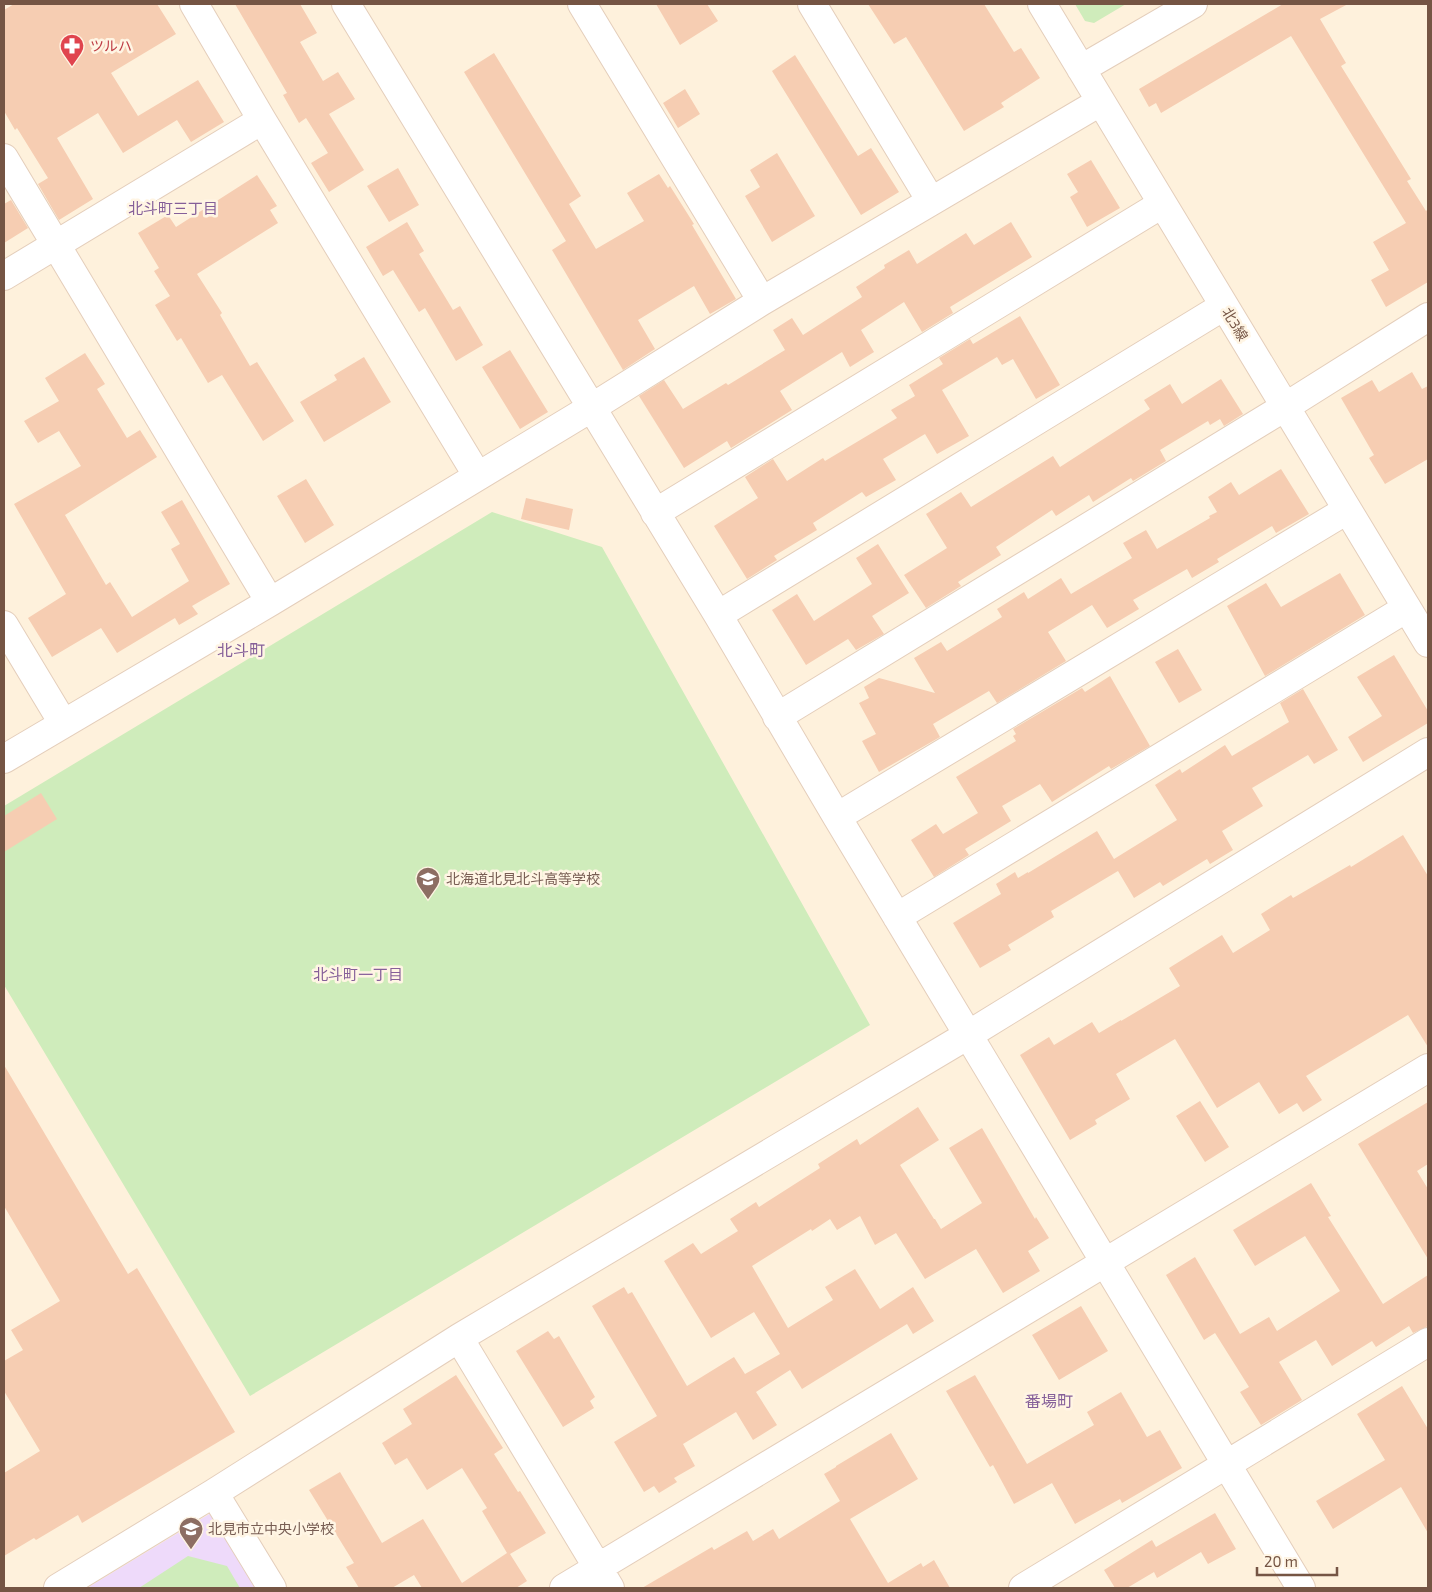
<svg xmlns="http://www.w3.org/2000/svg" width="1432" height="1592" font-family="'Exo 2','Noto Sans JP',sans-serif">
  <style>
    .education { fill: #eedafa }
    .green { fill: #cfecbb }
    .building { fill: #f6cdb2 }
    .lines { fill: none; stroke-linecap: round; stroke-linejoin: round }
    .minor-casing { stroke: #e4cebb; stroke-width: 30 }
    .minor { stroke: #fff; stroke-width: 28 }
    .labels { text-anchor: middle; stroke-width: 5; stroke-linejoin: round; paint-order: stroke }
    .health-label { font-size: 14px; fill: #be3a42; stroke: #fff5e4; text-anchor: start }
    .street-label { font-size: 14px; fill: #755544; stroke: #fff5e4 }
    .education-label { font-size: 14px; fill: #785e54; stroke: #fff5e4; text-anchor: start }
    .neighbourhood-label { font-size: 15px; fill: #855f99; stroke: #fff5e4 }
    .quarter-label { font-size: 16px; fill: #855f99; stroke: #fff5e4 }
  </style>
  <rect width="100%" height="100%" fill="#fef1dc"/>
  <path class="education" d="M 211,1513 L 256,1588 L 87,1588 Z"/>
  <path class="green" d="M 1075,4 L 1126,4 L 1094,23 L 1085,21 Z
    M 492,512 L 602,547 L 870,1025 L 250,1396 L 4,985 L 4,806 Z
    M 188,1556 L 227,1566 L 240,1588 L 139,1588 Z"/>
  <path class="building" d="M 14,4 L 157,4 L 176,34 L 111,73 L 138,116 L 198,80 L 224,122 L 191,142 L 177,120 L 123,153 L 98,113 L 57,138 L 93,199 L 59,220 L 38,184 L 48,178 L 17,128 L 15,130 L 4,111 L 4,10 Z
    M 235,4 L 300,4 L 317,33 L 300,42 L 323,81 L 338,72 L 355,99 L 329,114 L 364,170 L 329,192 L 311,163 L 328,153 L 306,118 L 299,123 L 283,95 L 287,93 Z
    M 656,4 L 707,4 L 718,21 L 680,45 Z
    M 868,4 L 984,4 L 1014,52 L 1021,48 L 1040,78 L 1001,103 L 1004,107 L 964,131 L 906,37 L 894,44 Z
    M 1283,4 L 1348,4 L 1320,19 L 1346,63 L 1341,66 L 1411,179 L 1407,181 L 1426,211 L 1428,209 L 1428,282 L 1386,307 L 1371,280 L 1389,270 L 1373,242 L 1406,223 L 1291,36 L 1161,113 L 1156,103 L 1149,107 L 1139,89 Z
    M 494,53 L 581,196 L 569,204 L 596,249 L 644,221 L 627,193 L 659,174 L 668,188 L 670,186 L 694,224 L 692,225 L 736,299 L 710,314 L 694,286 L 638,320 L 655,349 L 623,370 L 552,250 L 566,241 L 464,72 Z
    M 795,55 L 858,156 L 871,148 L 899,192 L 861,215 L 772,71 Z
    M 685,89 L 700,114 L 678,128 L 663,103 Z
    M 777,153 L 815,216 L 772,242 L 745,196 L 760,187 L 750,170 Z
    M 1091,160 L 1120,208 L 1087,227 L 1070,197 L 1078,192 L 1067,174 Z
    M 398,168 L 419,205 L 389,222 L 367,186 Z
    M 257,175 L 277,206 L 270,210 L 278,223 L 197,274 L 222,313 L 220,315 L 250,366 L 257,362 L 294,421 L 263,441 L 222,375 L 208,383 L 181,338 L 177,341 L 155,305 L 170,296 L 154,271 L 159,268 L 138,233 L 168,215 L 176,227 Z
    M 11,200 L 28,228 L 4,243 L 4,204 Z
    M 407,222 L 424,251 L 419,254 L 453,310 L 460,306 L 483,345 L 456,361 L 425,308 L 419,312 L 393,270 L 383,276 L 366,247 Z
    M 1011,222 L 1032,257 L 950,307 L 953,313 L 922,332 L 904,302 L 861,330 L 874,352 L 850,367 L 842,352 L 780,391 L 792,410 L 731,448 L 727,441 L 684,468 L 639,396 L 664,380 L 683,409 L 726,383 L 728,385 L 785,350 L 773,330 L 792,318 L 803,335 L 862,297 L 856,287 L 885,268 L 884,265 L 909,250 L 917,264 L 966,233 L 974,245 Z
    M 1020,316 L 1060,385 L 1036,399 L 1013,359 L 1002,365 L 997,357 L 942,390 L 969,436 L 937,454 L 925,434 L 883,459 L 896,480 L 866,497 L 862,492 L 813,523 L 817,530 L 774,556 L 777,560 L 747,579 L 714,526 L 758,498 L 745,477 L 773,459 L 787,481 L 823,458 L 825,461 L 897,418 L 891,410 L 915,396 L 909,385 L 943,364 L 939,358 L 970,339 L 973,344 Z
    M 510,350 L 548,412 L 520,429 L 482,367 Z
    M 85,353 L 105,384 L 97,389 L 127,438 L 140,430 L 157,457 L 65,515 L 106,585 L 110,582 L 132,617 L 189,581 L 171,549 L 180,544 L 161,512 L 182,500 L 230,584 L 192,606 L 198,614 L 179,625 L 175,618 L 117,653 L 101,628 L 52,657 L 28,618 L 66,594 L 14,504 L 81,466 L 59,431 L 38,443 L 24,421 L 59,401 L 45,378 Z
    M 364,357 L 391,402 L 324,442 L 300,402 L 337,380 L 334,375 Z
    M 1412,372 L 1422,389 L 1428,386 L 1428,459 L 1385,484 L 1369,458 L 1374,455 L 1341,398 L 1372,380 L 1379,392 Z
    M 1221,379 L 1243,414 L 1224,426 L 1220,419 L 1210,425 L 1208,421 L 1160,450 L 1166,461 L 1133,481 L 1131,478 L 1093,502 L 1089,495 L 1056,516 L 1052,510 L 996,547 L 1001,555 L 958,582 L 961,586 L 926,608 L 904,575 L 947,548 L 926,514 L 961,492 L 971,507 L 1053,456 L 1060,467 L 1150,409 L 1144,400 L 1170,384 L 1182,404 Z
    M 1281,469 L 1309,514 L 1276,533 L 1272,526 L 1217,559 L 1219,562 L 1192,578 L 1187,569 L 1133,600 L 1139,609 L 1107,628 L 1092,605 L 1048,632 L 1066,661 L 997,703 L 989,691 L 933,724 L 940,737 L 879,772 L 862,741 L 876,734 L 859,703 L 869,698 L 864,687 L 879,678 L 935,693 L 914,658 L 941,642 L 947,651 L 1002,617 L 997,609 L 1024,592 L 1028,599 L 1061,578 L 1071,594 L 1132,558 L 1123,543 L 1146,530 L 1157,549 L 1210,518 L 1209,516 L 1217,512 L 1208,497 L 1231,482 L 1239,495 Z
    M 306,479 L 334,525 L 305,543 L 277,496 Z
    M 526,498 L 573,509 L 569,530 L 521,519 Z
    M 878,544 L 909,593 L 872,616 L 884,634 L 856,650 L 848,639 L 806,665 L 772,610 L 797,594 L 814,621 L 872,584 L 856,558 Z
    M 1340,573 L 1365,615 L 1265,676 L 1227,606 L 1266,583 L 1281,607 Z
    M 1178,649 L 1202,690 L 1179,703 L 1155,662 Z
    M 1394,655 L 1428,711 L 1428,723 L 1363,762 L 1348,737 L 1382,716 L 1357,677 Z
    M 1110,676 L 1150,746 L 1111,769 L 1109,766 L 1052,802 L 1040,784 L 1002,806 L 1011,821 L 965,849 L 969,855 L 934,877 L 911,840 L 936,824 L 943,834 L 978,813 L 956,777 L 1016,741 L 1013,736 L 1016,734 L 1013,729 L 1082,688 L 1085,692 Z
    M 1303,689 L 1338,750 L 1314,764 L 1308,755 L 1252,788 L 1263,806 L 1222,831 L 1233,850 L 1210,864 L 1207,859 L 1163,886 L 1160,882 L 1134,898 L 1118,871 L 1051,911 L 1054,917 L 1008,945 L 1011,950 L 980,968 L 953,923 L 1001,894 L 996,884 L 1015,872 L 1018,878 L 1028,872 L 1028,873 L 1097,831 L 1114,859 L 1177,820 L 1155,785 L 1180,769 L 1182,773 L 1225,745 L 1232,756 L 1289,722 L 1280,703 Z
    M 41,793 L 57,819 L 4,852 L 4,816 Z
    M 1403,835 L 1428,876 L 1428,1047 L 1408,1015 L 1306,1076 L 1322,1100 L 1303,1112 L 1297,1103 L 1279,1114 L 1259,1082 L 1217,1108 L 1175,1039 L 1116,1074 L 1130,1099 L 1095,1120 L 1097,1124 L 1070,1140 L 1020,1055 L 1049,1037 L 1054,1045 L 1092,1022 L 1099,1033 L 1121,1020 L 1121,1021 L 1180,986 L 1169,968 L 1222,935 L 1233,953 L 1270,930 L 1261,914 L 1291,895 L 1293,898 L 1350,865 L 1351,867 Z
    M 4,1065 L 128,1274 L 137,1268 L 235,1432 L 82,1523 L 78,1515 L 36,1540 L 34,1538 L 4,1556 L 4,1473 L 40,1451 L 4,1391 L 4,1361 L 23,1350 L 11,1330 L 60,1301 L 4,1206 Z
    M 1200,1101 L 1229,1147 L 1205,1162 L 1176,1116 Z
    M 1428,1102 L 1428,1164 L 1417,1171 L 1428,1189 L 1428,1259 L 1358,1144 Z
    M 918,1107 L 939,1140 L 900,1165 L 934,1219 L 935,1219 L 941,1229 L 982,1203 L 949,1148 L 982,1128 L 1035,1219 L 1036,1217 L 1049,1238 L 1028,1251 L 1040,1271 L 1003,1293 L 976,1249 L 925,1279 L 896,1233 L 875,1245 L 860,1216 L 837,1230 L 830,1219 L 812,1231 L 811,1229 L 752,1266 L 788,1328 L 833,1300 L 825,1287 L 855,1269 L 880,1309 L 913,1287 L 934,1321 L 913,1334 L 907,1324 L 802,1389 L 790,1370 L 756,1392 L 777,1425 L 753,1440 L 736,1412 L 683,1444 L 695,1466 L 674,1478 L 677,1482 L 659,1493 L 654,1486 L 644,1492 L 614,1442 L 657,1416 L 592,1306 L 624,1287 L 628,1294 L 632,1292 L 687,1386 L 734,1357 L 745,1374 L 780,1354 L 754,1312 L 711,1338 L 664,1261 L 693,1243 L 701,1254 L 738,1231 L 730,1219 L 756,1202 L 759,1207 L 820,1168 L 818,1164 L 857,1139 L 860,1145 Z
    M 1311,1183 L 1331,1216 L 1328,1217 L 1383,1304 L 1428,1275 L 1428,1326 L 1413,1333 L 1409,1326 L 1376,1347 L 1372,1341 L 1332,1366 L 1316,1340 L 1279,1362 L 1302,1400 L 1261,1425 L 1240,1392 L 1249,1387 L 1215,1333 L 1204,1340 L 1166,1275 L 1195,1257 L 1240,1334 L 1269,1317 L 1277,1331 L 1340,1291 L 1305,1236 L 1255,1266 L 1233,1230 Z
    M 1081,1306 L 1108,1351 L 1059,1380 L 1032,1335 Z
    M 548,1331 L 554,1339 L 559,1336 L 595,1397 L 590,1401 L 594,1408 L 563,1427 L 516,1351 Z
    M 456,1375 L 503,1448 L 494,1454 L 518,1492 L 520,1491 L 546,1533 L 510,1554 L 527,1581 L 516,1588 L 422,1588 L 414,1575 L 392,1588 L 359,1588 L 346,1567 L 354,1563 L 309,1490 L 340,1472 L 382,1543 L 423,1519 L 462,1583 L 507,1553 L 482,1511 L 487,1508 L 462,1468 L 427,1490 L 407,1458 L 395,1465 L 382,1443 L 412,1424 L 403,1409 Z
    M 975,1375 L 1027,1464 L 1094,1425 L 1087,1412 L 1121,1392 L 1147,1437 L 1160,1430 L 1182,1468 L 1122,1503 L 1120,1499 L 1075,1524 L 1052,1483 L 1014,1504 L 993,1465 L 990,1467 L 946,1391 Z
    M 1402,1386 L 1428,1429 L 1428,1533 L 1401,1487 L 1333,1529 L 1316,1501 L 1385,1460 L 1357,1414 Z
    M 891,1433 L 918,1479 L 850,1519 L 888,1583 L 921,1563 L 923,1567 L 934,1560 L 950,1588 L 642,1588 L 712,1547 L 714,1550 L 747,1531 L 753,1541 L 773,1529 L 779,1539 L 840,1501 L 824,1474 L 836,1467 L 836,1466 Z
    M 1215,1513 L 1236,1549 L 1208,1564 L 1201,1552 L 1157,1578 L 1154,1572 L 1127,1588 L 1115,1588 L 1104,1570 L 1152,1540 L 1156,1547 Z"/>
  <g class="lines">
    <defs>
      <path id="minor" d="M 194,4 L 262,120 L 477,475
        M 346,4 L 718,615 L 837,817 L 1301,1588
        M 582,4 L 762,301
        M 812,4 L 931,201
        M 1042,4 L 1428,643
        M 1081,69 L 1193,4
        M 4,158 L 270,602
        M 4,276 L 262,120
        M 655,513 L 1162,204
        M 718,615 L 1224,306
        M 4,625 L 63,723
        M 777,717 L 1285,407 L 1428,317
        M 4,759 L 270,602 L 591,408 L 762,301 L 1100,102
        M 837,817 L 1347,510
        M 897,917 L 1407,608
        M 459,1338 L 610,1588
        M 214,1493 L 272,1588
        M 58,1588 L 214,1493 L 459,1338 L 968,1035 L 1428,752
        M 564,1588 L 1428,1068
        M 1023,1588 L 1428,1342"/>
    </defs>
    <use href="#minor" class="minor-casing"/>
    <use href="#minor" class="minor"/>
  </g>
  <defs>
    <symbol id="pharmacy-pin" viewBox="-11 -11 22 30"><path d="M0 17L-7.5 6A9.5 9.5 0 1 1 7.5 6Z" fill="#e0444e" stroke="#fff5e4"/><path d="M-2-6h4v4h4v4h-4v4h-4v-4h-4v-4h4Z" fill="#fff"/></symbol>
    <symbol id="school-pin" viewBox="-11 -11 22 30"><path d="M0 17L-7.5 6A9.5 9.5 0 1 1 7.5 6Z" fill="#8d6e63" stroke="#fff5e4"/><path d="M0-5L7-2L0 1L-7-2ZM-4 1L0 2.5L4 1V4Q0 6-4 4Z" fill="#fff"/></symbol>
  </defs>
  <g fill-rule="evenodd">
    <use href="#pharmacy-pin" x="58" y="32" width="28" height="38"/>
    <use href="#school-pin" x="414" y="865" width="28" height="38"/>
    <use href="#school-pin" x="177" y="1515" width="28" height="38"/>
  </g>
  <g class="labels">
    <g class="health-label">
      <text x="90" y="51">ツルハ</text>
    </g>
    <g class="street-label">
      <text transform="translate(1235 324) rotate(59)" y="5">北3線</text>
    </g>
    <g class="education-label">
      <text x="446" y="884">北海道北見北斗高等学校</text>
      <text x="208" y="1534">北見市立中央小学校</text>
    </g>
    <g class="neighbourhood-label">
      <text x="173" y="214">北斗町三丁目</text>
      <text x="358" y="980">北斗町一丁目</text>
    </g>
    <g class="quarter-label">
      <text x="241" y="656">北斗町</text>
      <text x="1049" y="1407">番場町</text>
    </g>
  </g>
  <rect width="1432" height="1592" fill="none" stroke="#755544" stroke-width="10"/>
  <path d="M1257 1567v8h80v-8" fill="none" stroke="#755544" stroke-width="2.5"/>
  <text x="1264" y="1567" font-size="15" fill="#755544" stroke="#fff5e4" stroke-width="4" paint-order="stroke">20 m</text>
</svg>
